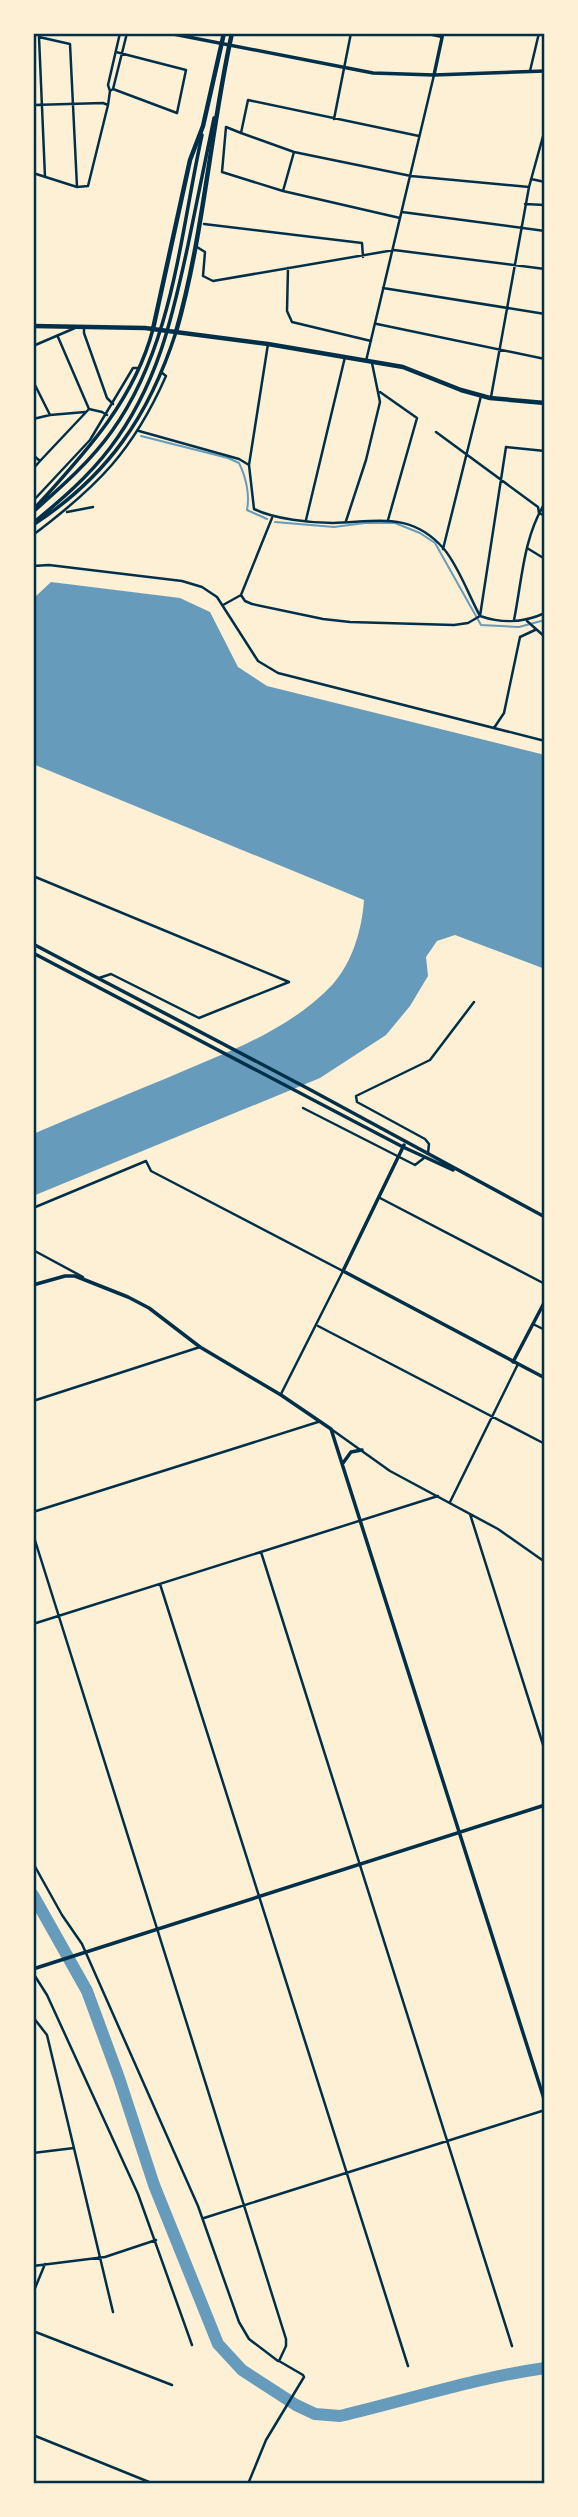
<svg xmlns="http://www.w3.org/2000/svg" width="578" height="2517" font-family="Mulish,sans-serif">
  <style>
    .water { fill: #669bbc }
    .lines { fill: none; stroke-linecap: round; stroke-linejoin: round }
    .stream { stroke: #669bbc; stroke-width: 2 }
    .river { stroke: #669bbc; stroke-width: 12 }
    .minor { stroke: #003049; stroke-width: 2.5 }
    .tertiary { stroke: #003049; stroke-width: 3.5 }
    .secondary { stroke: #003049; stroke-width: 3.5 }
    .primary { stroke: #003049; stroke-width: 4.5 }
    .neatline { fill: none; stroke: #003049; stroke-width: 2.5 }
  </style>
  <rect width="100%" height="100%" fill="#fdf0d5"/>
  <path class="water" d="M 51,582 L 180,598 L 210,612 L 238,667 L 267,686 L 545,755 L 545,969 L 455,935 L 437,941 L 426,957 L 428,976 L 410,1006 L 386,1035 L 320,1078 L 33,1196 L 33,1134 C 78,1115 122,1096 167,1078 C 225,1053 289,1031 333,984 C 353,961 362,929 364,900 L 33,764 L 33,595 L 36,596 Z"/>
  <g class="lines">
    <path class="stream" d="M 141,436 L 228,458 L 239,463 C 246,477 250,495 247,510 L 267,519
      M 275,522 L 334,527 L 365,523 L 395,523 L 420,533 L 435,543 L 481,625 L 519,627 L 545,620"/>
    <path class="river" d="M 33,1895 L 87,1991 L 119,2078 L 154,2185 L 218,2344 L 242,2370 L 296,2405 L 315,2414 L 340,2416 C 408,2400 475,2378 545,2368"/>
    <path class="minor" d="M 423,33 L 442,37
      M 530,71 L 539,33
      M 113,89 L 127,33
      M 110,91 L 113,89 L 177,113 L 186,70 L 116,52
      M 33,105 L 103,103 L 108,105 L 110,91 L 108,85 L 120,33
      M 334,119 L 351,33
      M 241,133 L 226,127 L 222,172 L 283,191 L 400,218
      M 419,136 L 248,100 L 241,133 L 294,152 L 411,176 L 529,187
      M 33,173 L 77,187 L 70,44 L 39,37 L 45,177
      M 531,179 L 545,182
      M 77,187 L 88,186 L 108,105
      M 283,191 L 294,152
      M 525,204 L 545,205
      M 402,212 L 545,231
      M 204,224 L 362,243 L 363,257
      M 197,247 L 205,252 L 203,276 L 213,281 L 394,250 L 545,269
      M 288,268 L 287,311 L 292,322 L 371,341
      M 383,288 L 545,314
      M 377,324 L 545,359
      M 84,327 L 84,333 L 107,398 L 113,404
      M 268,344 L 249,465 L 254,509 C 275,519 310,523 333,523 C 377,522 411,511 444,549 C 459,567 468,594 480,616 C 503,624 523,623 545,613
      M 33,346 L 75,328
      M 366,361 L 434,75
      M 33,381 L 50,415 L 33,419
      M 380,392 L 417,418 L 388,520
      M 491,397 L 529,187 L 545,129
      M 89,409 L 102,412 L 107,415
      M 50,415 L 85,412
      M 139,431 L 239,459 L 249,465
      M 436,432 L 538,507 L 539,513 L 545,516
      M 33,455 L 40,461 L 33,469
      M 40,461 L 89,409 L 58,337
      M 33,501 L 90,440 L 133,368 L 137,368
      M 67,512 L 93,507
      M 306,520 L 345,357
      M 346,521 L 366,460 L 380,402 L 372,363
      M 33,535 C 98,486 133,451 166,376 L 161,372
      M 527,548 L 545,559
      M 443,549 L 481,396
      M 33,566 L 49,565 L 182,581 L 202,587 L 217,597 L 258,661 L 278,673 L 545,741
      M 241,595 L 245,601 L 252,604 L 323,619 L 350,622 L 454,625 L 468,623 L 480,616 L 506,447 L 545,451
      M 223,605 L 241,595 L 272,518
      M 514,620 C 522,581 523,538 545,503
      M 527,621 L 545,637
      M 494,728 L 504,713 L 520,637 L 535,630
      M 33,876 L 289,982 L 199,1018 L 111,974 L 99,978
      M 303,1108 L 415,1165 L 424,1158
      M 428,1153 L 429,1144 L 425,1139 L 357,1102 L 356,1096 L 430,1060 L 474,1002
      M 380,1198 L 545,1284
      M 33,1208 L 146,1161 L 151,1171 L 343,1271 L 281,1394
      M 33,1250 L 83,1277
      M 533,1324 L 545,1330
      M 318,1326 L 545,1444
      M 33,1401 L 200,1347
      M 331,1429 L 390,1471 L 498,1529 L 545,1562
      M 450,1502 L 518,1364
      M 33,1512 L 318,1422
      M 470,1514 L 545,1751
      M 33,1534 L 286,2339 L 286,2346 L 279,2361 L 303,2375 L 304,2377 L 266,2440 L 248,2484
      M 261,1552 L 512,2346
      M 160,1584 L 408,2366
      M 33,1624 L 438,1496
      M 33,1863 L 62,1915 L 82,1944 L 198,2206 L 239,2322 L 249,2339 L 278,2361
      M 33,1973 L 47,1995 L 138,2194 L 192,2345
      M 33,2017 L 47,2035 L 113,2312
      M 33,2153 L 74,2148
      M 204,2218 L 545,2110
      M 33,2266 L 105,2257 L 156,2240
      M 33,2293 L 45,2264
      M 33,2331 L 172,2385
      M 33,2435 L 154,2484"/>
    <path class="tertiary" d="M 168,33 L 373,73 L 434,75 L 545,71
      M 434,75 L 443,33
      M 33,944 L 307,1088 L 545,1217
      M 33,953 L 403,1147 L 453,1170
      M 404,1145 L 343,1271 L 545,1378
      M 33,1285 L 65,1276 L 75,1276 L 128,1297 L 149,1308 L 200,1347 L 281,1395 L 331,1429 L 545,2102
      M 513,1362 L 545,1301
      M 343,1463 L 351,1452 L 362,1450
      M 33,1969 L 545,1805"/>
    <path class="secondary" d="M 34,509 C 82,456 134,402 153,329
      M 33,512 C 61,487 90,462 112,431 C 173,346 180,235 202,135
      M 33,523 C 61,500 88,477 110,448 C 157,386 172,320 188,245 C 197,203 205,160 214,118
      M 33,525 C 108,476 149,416 176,332"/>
    <path class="primary" d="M 33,326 L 145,328 L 268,344 L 403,367 L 461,390 L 490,398 L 545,403
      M 153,329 L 190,160 L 203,126 L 224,33
      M 176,332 C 204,234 210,132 232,33"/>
  </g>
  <rect width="578" height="2517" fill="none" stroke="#fdf0d5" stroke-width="70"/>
  <rect x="35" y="35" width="508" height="2447" class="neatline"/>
</svg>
